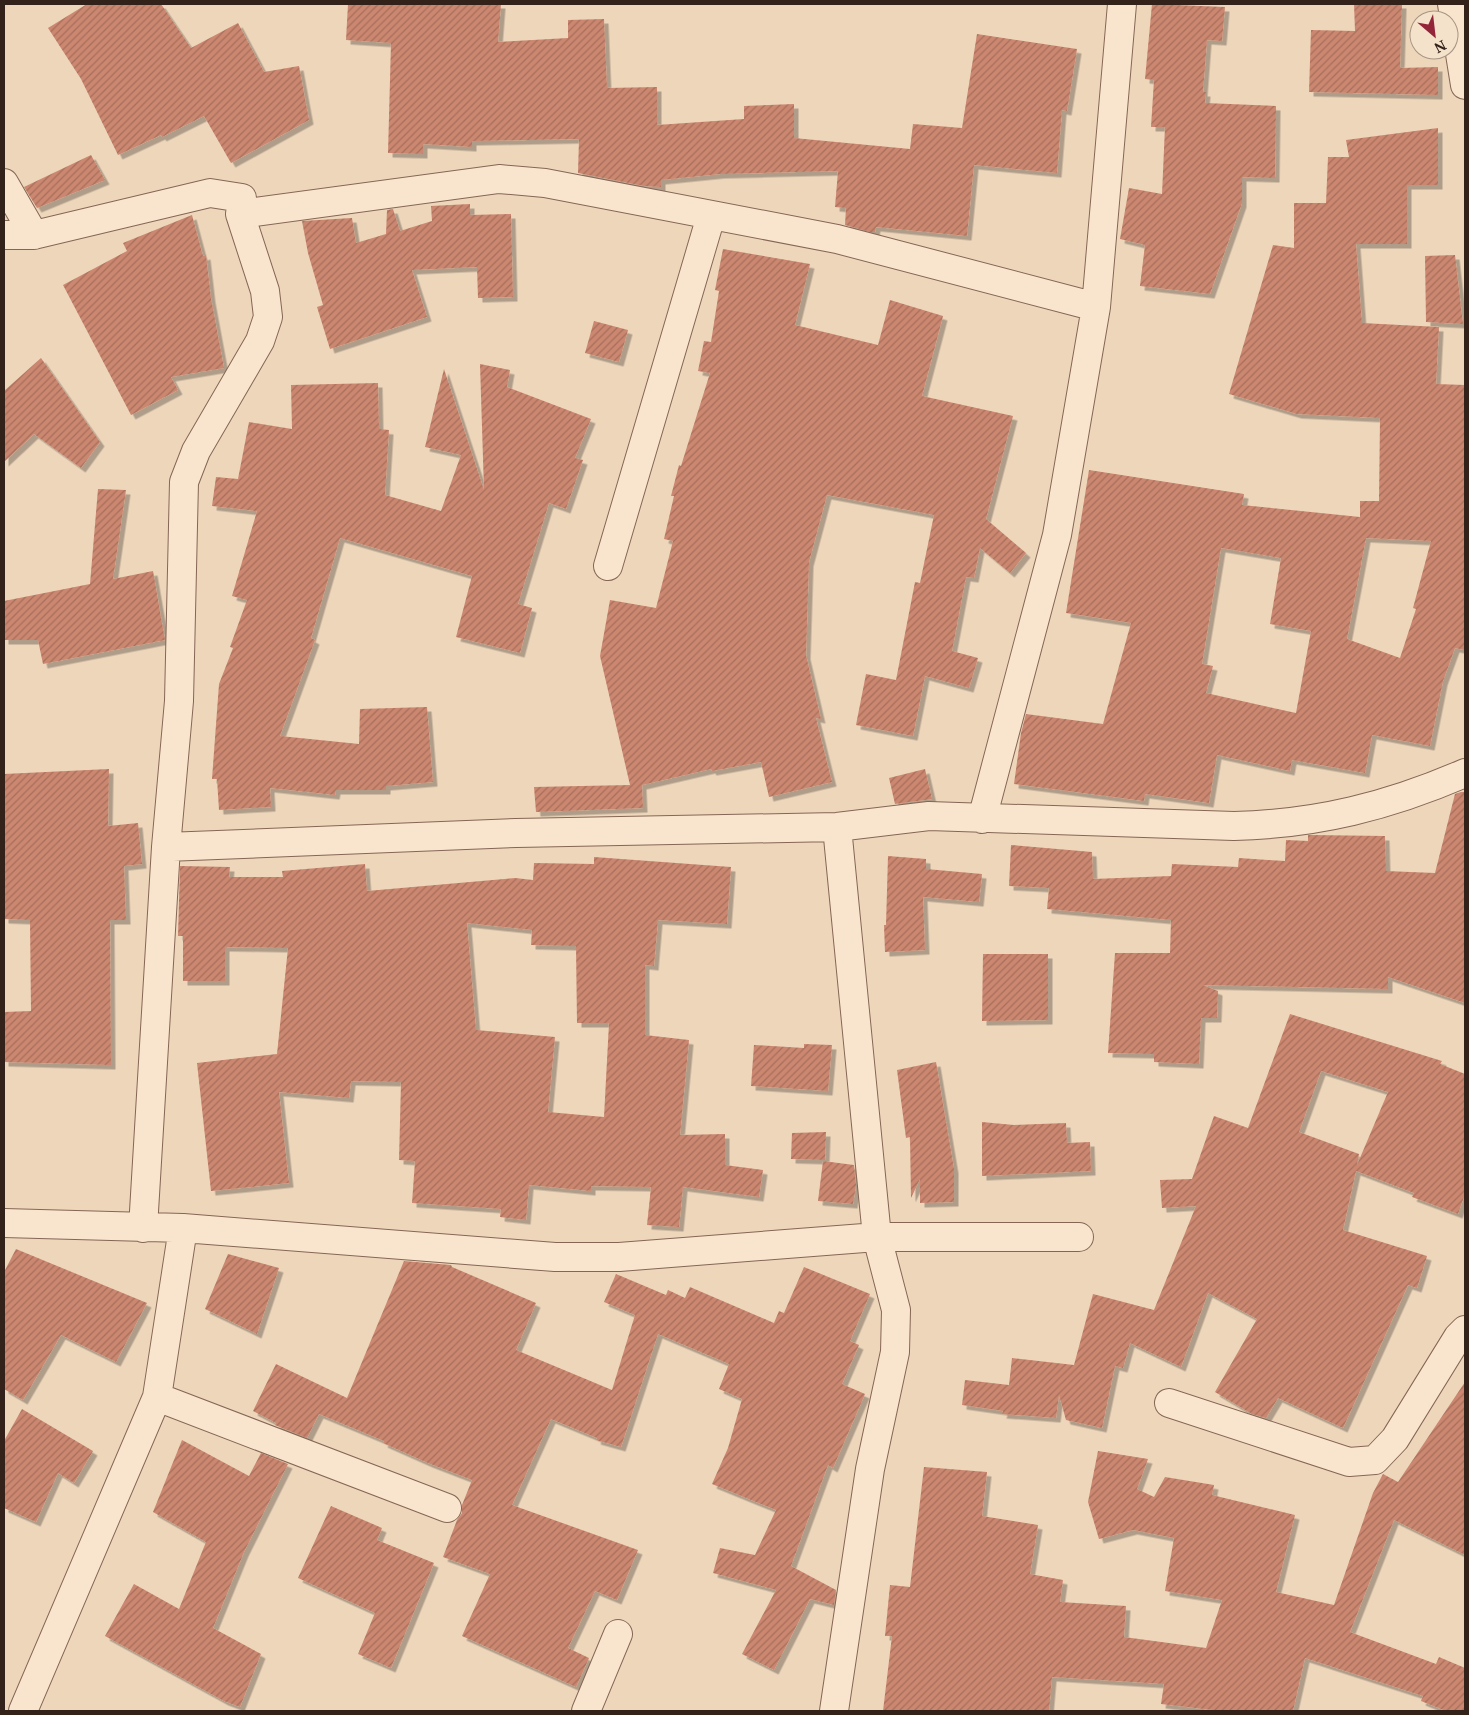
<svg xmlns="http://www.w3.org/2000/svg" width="1469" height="1715" font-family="'Noto Serif',serif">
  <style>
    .building { fill: url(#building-hatch); fill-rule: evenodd; filter: url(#shadow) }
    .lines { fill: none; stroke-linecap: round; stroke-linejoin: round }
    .minor-casing { stroke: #856655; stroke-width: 30 }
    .minor { stroke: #f9e5ce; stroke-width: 28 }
  </style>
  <defs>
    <pattern id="building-hatch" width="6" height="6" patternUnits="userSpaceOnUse" patternTransform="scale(1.25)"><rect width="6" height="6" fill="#cc8770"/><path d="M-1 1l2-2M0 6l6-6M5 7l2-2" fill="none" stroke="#a66e5b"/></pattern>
    <filter id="shadow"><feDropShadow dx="4.5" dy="4.5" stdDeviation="0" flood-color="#0004"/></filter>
  </defs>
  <rect width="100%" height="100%" fill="#eed6bb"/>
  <path class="building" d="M 87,4 L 161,4 L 191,48 L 238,23 L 264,72 L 299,66 L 309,120 L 231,163 L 204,116 L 162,137 L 161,135 L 118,155 L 81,79 L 48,28 Z
    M 348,4 L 501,4 L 498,42 L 568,38 L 568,20 L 604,19 L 607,88 L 657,87 L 657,125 L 744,119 L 744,106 L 794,104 L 794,138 L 910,149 L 913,124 L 962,128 L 977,34 L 1077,49 L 1067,111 L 1062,110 L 1057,173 L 974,165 L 967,236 L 876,227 L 875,232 L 870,232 L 845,225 L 846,208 L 835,207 L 838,171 L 720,174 L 661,180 L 661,187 L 644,186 L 578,173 L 579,139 L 472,141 L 472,147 L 423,144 L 423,154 L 388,153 L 391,43 L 346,40 Z
    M 1152,4 L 1225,7 L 1222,41 L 1207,40 L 1203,92 L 1206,92 L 1205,103 L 1276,106 L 1275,178 L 1242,177 L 1242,203 L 1210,294 L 1140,286 L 1145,245 L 1120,239 L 1129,188 L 1162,194 L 1165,127 L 1151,127 L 1154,80 L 1145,79 Z
    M 1354,4 L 1402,4 L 1400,68 L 1438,67 L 1438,95 L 1309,92 L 1311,30 L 1355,31 Z
    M 1438,128 L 1438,185 L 1407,185 L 1407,244 L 1356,244 L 1362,323 L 1439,327 L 1436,384 L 1465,385 L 1465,650 L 1455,648 L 1443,681 L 1430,746 L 1372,735 L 1365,773 L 1292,760 L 1290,771 L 1217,755 L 1209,803 L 1145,794 L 1144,801 L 1014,784 L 1021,733 L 1026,714 L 1103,724 L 1131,623 L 1066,613 L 1089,470 L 1244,494 L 1242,505 L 1360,517 L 1360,501 L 1379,501 L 1380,418 L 1297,414 L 1229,394 L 1273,245 L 1294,248 L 1294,203 L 1326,203 L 1328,157 L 1349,157 L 1346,140 ZM 1366,538 L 1431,541 L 1413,608 L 1416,609 L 1400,658 L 1347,639 ZM 1221,548 L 1281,558 L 1270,624 L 1311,631 L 1296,713 L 1206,693 L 1213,666 L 1202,664 Z
    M 91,155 L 105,180 L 37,208 L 24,187 Z
    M 470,204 L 470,215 L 511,214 L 513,297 L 478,298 L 477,267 L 412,270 L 427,317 L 330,349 L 317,307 L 323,305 L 308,253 L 302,221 L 352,218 L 356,243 L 386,234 L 387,210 L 393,209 L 400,231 L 432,221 L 431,206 Z
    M 192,215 L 203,256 L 206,255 L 211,298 L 224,368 L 171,377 L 178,390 L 131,415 L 63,285 L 127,251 L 123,243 Z
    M 723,249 L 810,264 L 795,325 L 878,345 L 890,300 L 943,316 L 922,396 L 1013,416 L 986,519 L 1026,553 L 1010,573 L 980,548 L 974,578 L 966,577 L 952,651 L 978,658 L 969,688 L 925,676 L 913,736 L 856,725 L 866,674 L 896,680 L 915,582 L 920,583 L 934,515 L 827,495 L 809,562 L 806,655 L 821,719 L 816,718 L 832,782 L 769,797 L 761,762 L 712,771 L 711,769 L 642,785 L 643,808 L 536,812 L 534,787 L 630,785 L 600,656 L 610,600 L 656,608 L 673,541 L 664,539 L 674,496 L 671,496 L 679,465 L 681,466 L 710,373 L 698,371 L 704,341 L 711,342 L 719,291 L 715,290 Z
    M 1455,255 L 1463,324 L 1426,322 L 1425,256 Z
    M 594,321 L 628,330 L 619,362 L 585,353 Z
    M 41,358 L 100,442 L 81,468 L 34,434 L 4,462 L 4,391 Z
    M 480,364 L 510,370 L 507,387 L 591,419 L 575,458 L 583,460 L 566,509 L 549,503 L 518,604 L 532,608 L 520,653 L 456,637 L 472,576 L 340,538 L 311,638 L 315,640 L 280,736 L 359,744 L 360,709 L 427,707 L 433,782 L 386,786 L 386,790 L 336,790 L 335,795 L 270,788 L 271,807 L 219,810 L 217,779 L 212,779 L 219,684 L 233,648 L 230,647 L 247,600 L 232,596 L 257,511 L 212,506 L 216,477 L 238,479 L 249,422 L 292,429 L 291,385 L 378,383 L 379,429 L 389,430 L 385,495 L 441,511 L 461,455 L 425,447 L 444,369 L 484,490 Z
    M 98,489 L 126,490 L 113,579 L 153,571 L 165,640 L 43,664 L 38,640 L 4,640 L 4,601 L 90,584 Z
    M 109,769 L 108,826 L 138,823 L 142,864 L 124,866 L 126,920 L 110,920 L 111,1065 L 4,1062 L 4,1012 L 31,1011 L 30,920 L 4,919 L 4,774 Z
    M 925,769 L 932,799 L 895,804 L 889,778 Z
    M 1461,792 L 1465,792 L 1465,1003 L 1388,977 L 1388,989 L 1203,985 L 1218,991 L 1217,1018 L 1201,1018 L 1199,1064 L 1154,1062 L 1154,1054 L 1108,1053 L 1115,953 L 1170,953 L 1171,920 L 1047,909 L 1049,888 L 1009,886 L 1011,845 L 1092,852 L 1093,879 L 1171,876 L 1172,864 L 1238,867 L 1239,858 L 1285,861 L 1286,840 L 1308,841 L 1308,835 L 1311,835 L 1385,836 L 1386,871 L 1435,873 L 1455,794 Z
    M 888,856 L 926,859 L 926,869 L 982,874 L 979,902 L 923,897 L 925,950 L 885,952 L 884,925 L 886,925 Z
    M 594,857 L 731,867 L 727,924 L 658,920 L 654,966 L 645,965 L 645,1035 L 689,1040 L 680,1135 L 725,1134 L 725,1165 L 763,1170 L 759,1197 L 683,1187 L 679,1227 L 647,1225 L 651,1187 L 591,1186 L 591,1191 L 529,1185 L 526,1220 L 500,1217 L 501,1209 L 412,1203 L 415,1161 L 399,1160 L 401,1082 L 351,1081 L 349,1098 L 279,1092 L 289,1183 L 211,1191 L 197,1063 L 277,1054 L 288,948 L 225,947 L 225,981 L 183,981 L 183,936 L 178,936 L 180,866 L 230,867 L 229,877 L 283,877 L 282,871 L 365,864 L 367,891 L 515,878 L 533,880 L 534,863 L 594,864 ZM 467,923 L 532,930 L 531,945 L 576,946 L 577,1023 L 609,1023 L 604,1117 L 548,1112 L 555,1037 L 476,1030 Z
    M 983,954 L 1048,954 L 1048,1020 L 982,1021 Z
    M 1290,1014 L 1442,1061 L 1440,1064 L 1465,1074 L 1465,1194 L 1458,1214 L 1412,1197 L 1414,1193 L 1356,1171 L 1343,1230 L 1427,1256 L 1417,1288 L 1408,1285 L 1343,1428 L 1278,1398 L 1266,1418 L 1252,1414 L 1215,1392 L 1257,1319 L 1208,1293 L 1181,1367 L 1130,1343 L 1123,1368 L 1115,1366 L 1102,1428 L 1066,1420 L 1059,1395 L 1056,1418 L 1002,1414 L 1003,1411 L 962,1405 L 965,1380 L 1009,1385 L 1012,1358 L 1074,1365 L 1093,1294 L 1154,1310 L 1196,1206 L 1162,1208 L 1160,1180 L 1192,1179 L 1214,1116 L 1248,1128 ZM 1321,1071 L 1388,1092 L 1357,1165 L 1359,1154 L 1299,1132 Z
    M 804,1044 L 832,1045 L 828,1091 L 751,1086 L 754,1045 L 804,1048 Z
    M 936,1062 L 954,1169 L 954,1202 L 920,1203 L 920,1179 L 911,1198 L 910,1137 L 906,1138 L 897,1070 Z
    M 982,1122 L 1014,1125 L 1066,1123 L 1067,1143 L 1090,1142 L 1091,1171 L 982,1176 Z
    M 826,1132 L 825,1160 L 791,1159 L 792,1133 Z
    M 823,1161 L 854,1165 L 856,1185 L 853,1204 L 818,1201 Z
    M 16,1249 L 147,1303 L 116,1362 L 61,1335 L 23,1400 L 4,1389 L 4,1272 Z
    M 228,1254 L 279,1268 L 257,1334 L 205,1309 Z
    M 404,1261 L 451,1265 L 452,1267 L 536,1303 L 516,1350 L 612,1390 L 635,1315 L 604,1302 L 616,1274 L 666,1295 L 668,1290 L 685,1298 L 690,1287 L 774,1323 L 779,1311 L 784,1313 L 804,1267 L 870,1294 L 850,1341 L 859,1345 L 842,1384 L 865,1394 L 833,1468 L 828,1465 L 791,1566 L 836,1590 L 834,1605 L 810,1599 L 774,1670 L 742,1654 L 776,1590 L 713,1573 L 720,1548 L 755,1555 L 776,1510 L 712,1484 L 728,1448 L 742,1399 L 719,1389 L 729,1364 L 658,1334 L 621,1447 L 596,1440 L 597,1438 L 551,1419 L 512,1505 L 638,1550 L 617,1600 L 595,1591 L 568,1648 L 589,1658 L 576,1687 L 462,1636 L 490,1574 L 443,1557 L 457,1520 L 462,1513 L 462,1505 L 472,1480 L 428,1463 L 383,1443 L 384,1441 L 319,1414 L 307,1438 L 275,1425 L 276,1423 L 253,1411 L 276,1364 L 347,1398 Z
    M 1465,1382 L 1465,1555 L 1394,1520 L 1350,1632 L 1436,1664 L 1439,1657 L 1465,1668 L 1465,1711 L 1446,1711 L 1421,1701 L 1423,1696 L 1305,1658 L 1293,1711 L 1221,1711 L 1161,1704 L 1164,1684 L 1052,1677 L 1049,1711 L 883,1711 L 892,1636 L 885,1636 L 890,1585 L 910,1587 L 924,1467 L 987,1472 L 982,1516 L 1038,1525 L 1030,1574 L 1063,1580 L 1060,1602 L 1126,1606 L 1124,1637 L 1206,1648 L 1222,1600 L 1165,1591 L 1174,1538 L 1133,1530 L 1099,1539 L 1088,1502 L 1098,1451 L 1148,1459 L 1137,1489 L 1154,1497 L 1165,1477 L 1214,1485 L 1212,1495 L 1295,1515 L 1276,1592 L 1334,1605 L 1373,1493 L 1383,1474 L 1398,1482 Z
    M 22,1409 L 93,1451 L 74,1483 L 58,1473 L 36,1522 L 4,1508 L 4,1441 Z
    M 182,1440 L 249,1476 L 261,1453 L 288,1464 L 244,1552 L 213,1628 L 261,1654 L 240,1707 L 224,1701 L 105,1636 L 134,1584 L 179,1609 L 206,1542 L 153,1512 Z
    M 331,1506 L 382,1528 L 377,1540 L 434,1563 L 391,1668 L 358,1654 L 375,1613 L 298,1578 Z"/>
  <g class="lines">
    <defs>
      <path id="minor" d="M 1452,4 L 1465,85
        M 4,183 L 34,235
        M 4,235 L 34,235 L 210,193 L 242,198 L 240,214 L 499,179 L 545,183 L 837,239 L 1096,307
        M 608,566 L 711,216
        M 982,819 L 1057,535 L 1096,307 L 1122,4
        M 166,847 L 516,833 L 837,827 L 929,816 L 1234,826 C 1317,824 1389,806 1465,773
        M 4,1223 L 183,1228 L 555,1257 L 619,1257 L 877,1237 L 1079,1237
        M 143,1228 L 166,847 L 179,701 L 184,482 L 196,451 L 260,341 L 268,317 L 265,291 L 240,214
        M 157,1397 L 447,1508
        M 1169,1403 L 1349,1462 L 1375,1460 L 1395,1439 L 1458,1337 L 1465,1330
        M 23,1711 L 157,1397 L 183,1228
        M 586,1711 L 618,1634
        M 834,1711 L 870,1469 L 895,1352 L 896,1310 L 877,1237 L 837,827"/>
    </defs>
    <use href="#minor" class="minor-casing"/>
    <use href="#minor" class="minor"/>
  </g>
  <rect width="1469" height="1715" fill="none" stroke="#33221a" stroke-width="10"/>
  <g transform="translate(1434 35) rotate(152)"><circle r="24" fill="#f5e2cb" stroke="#a79584"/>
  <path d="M0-4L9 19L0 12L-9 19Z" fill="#942539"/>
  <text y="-8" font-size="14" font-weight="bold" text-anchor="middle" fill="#33221a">N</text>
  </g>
</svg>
